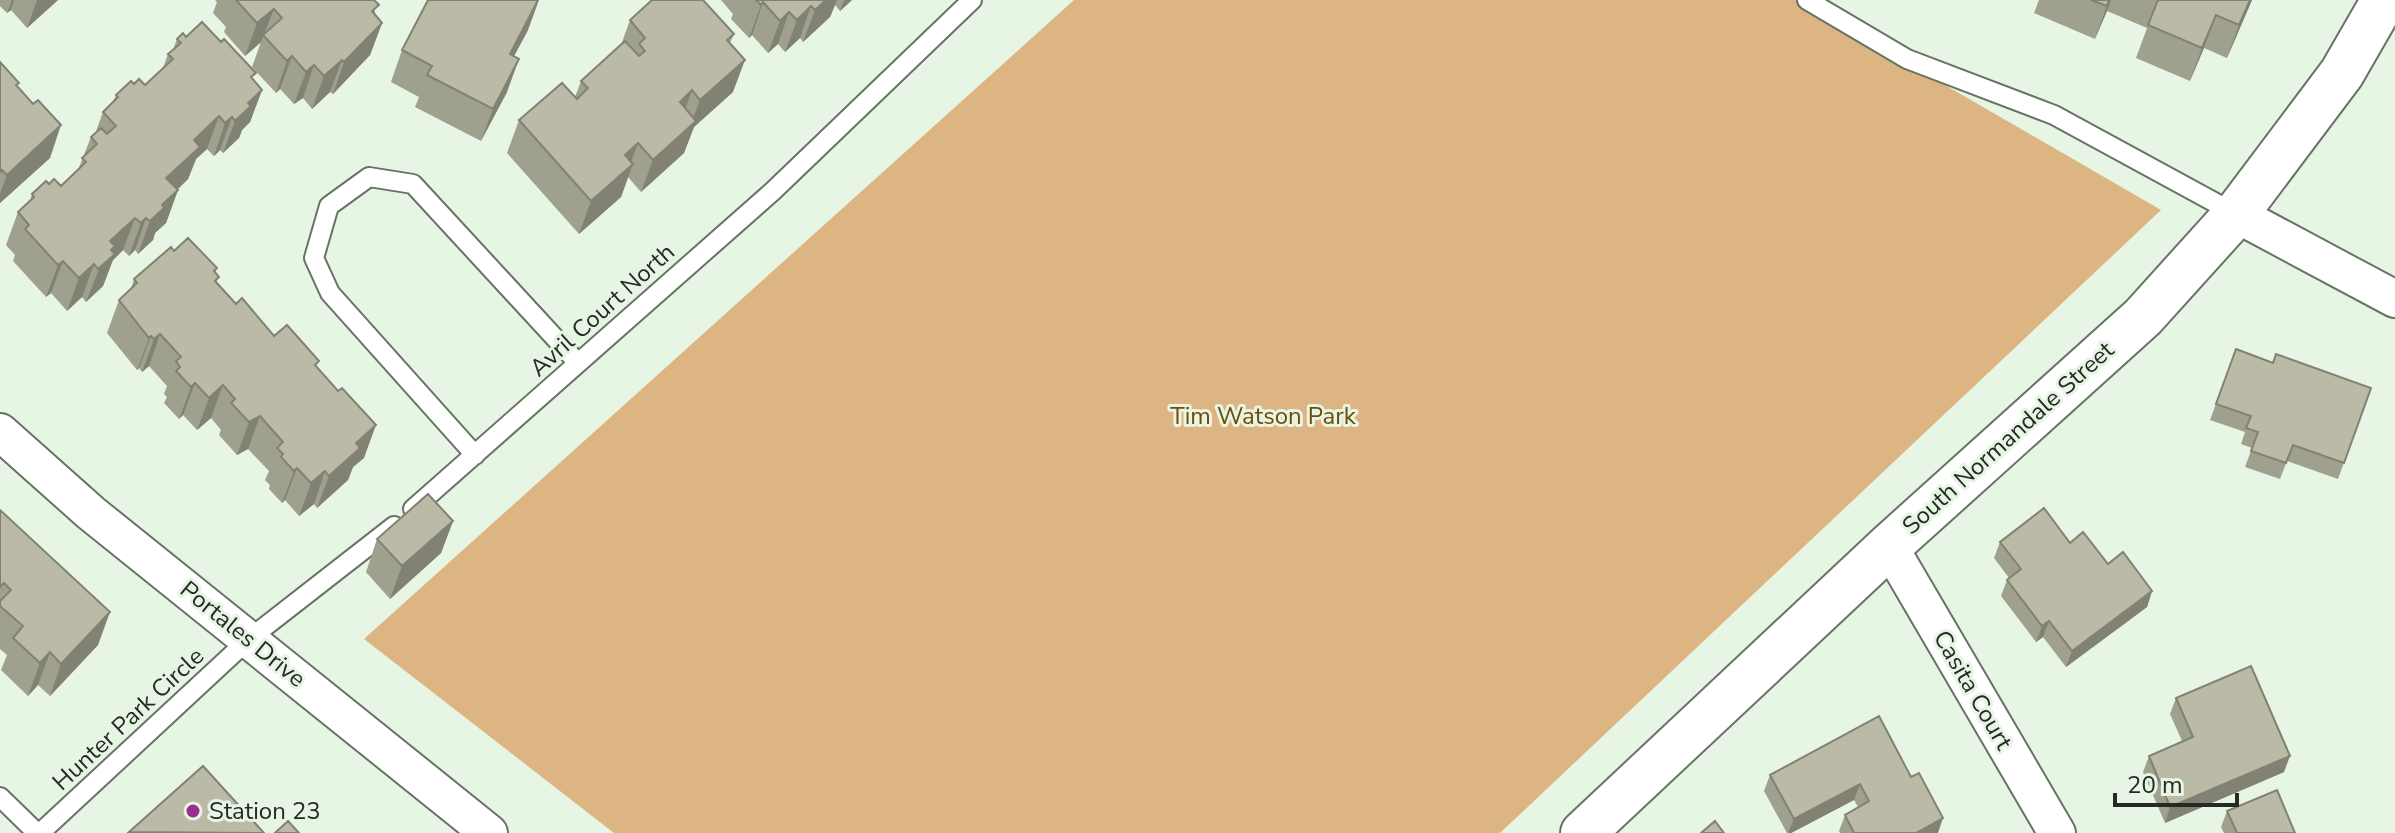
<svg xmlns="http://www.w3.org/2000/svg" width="2395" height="833" font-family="'Nunito Sans',sans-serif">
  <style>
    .green { fill: #dcb583 }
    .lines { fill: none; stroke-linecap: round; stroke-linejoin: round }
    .lane-casing { stroke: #677465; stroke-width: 22 }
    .street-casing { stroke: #677465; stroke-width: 40 }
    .secondary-casing { stroke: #677465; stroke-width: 48 }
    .lane { stroke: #fff; stroke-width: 18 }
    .street { stroke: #fff; stroke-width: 36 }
    .secondary { stroke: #fff; stroke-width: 44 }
    .wall { fill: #a0a08f }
    .shaded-wall { fill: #828274 }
    .building { fill: #babaa6; stroke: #828274; stroke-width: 2 }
    .poi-dot { fill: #9a2f91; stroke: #e7f5e4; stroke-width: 3 }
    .labels { text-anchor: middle; stroke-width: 6; stroke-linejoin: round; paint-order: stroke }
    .street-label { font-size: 24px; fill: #252b24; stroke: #e7f5e4 }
    .park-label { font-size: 24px; fill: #734a03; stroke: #e7f5e4 }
    .poi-label { font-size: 24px; fill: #252b24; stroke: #e7f5e4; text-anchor: start }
  </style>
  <rect width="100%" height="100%" fill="#e7f5e4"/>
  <path class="green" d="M 1074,0 L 1798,0 L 2161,210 L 1500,833 L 614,833 L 364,639 Z"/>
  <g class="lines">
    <defs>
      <path id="lane" d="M 1807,0 L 1907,59 L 2054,115 L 2236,214
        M 475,455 L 330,293 L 314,258 L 329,206 L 369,177 L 413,184 L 578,363
        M 413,509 L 773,191 L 972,0
        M 0,797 L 37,833
        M 40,833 L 249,639 L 394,526"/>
      <path id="street" d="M 2236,214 L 2395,299
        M 0,432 L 91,513 L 489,833
        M 1889,546 L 2057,833"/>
      <path id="secondary" d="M 1583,833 L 1889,546 L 2143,317 L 2236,214 L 2342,73 L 2384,0"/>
    </defs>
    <use href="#lane" class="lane-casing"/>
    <use href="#street" class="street-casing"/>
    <use href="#secondary" class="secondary-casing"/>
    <use href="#lane" class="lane"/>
    <use href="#street" class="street"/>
    <use href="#secondary" class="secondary"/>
  </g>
  <path class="wall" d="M 0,0 L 58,0 L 27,28 L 11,10 L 7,13 L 0,6 Z
    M 215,0 L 374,0 L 375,15 L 382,23 L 370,55 L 333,94 L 330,92 L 312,109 L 303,98 L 294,104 L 280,89 L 276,93 L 252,67 L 261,42 L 245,56 L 224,32 L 226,27 L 213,13 L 217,2 Z
    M 721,0 L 852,0 L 840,11 L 835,5 L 830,17 L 803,42 L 800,38 L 785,52 L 778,44 L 768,53 L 752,35 L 749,38 L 731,19 L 733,14 Z
    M 2039,0 L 2252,0 L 2227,58 L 2204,48 L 2190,81 L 2136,58 L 2147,28 L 2107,11 L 2095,39 L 2034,13 Z
    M 630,20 L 734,34 L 730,43 L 733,92 L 694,127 L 684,153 L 641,192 L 628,177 L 621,197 L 579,234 L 507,153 L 519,120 L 575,97 L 581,81 L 621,45 Z
    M 528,30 L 514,56 L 507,92 L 481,141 L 415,107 L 419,97 L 391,82 L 402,50 Z
    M 186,37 L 253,80 L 262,90 L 250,122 L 242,130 L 239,138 L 223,153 L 220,150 L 214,156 L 207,149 L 196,159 L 188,179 L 177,190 L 178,190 L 166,223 L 155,233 L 153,240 L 138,254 L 135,250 L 129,256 L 123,250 L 113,260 L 103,286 L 86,302 L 82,297 L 67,311 L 51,293 L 46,297 L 13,261 L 15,255 L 6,245 L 18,212 L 30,201 L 32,194 L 49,184 L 61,186 L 78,170 L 91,137 L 95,134 L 103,112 L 113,102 L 116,95 L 134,84 L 145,85 L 163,68 L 168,54 L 173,50 L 177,39 Z
    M 0,62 L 17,87 L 50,158 L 0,203 Z
    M 174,251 L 217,268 L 215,273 L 217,283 L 236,304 L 274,336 L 316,367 L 364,458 L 353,467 L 348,480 L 317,508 L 314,504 L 299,516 L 285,500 L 282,503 L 269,489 L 270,485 L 265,480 L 269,471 L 248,449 L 237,455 L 219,435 L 221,430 L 211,418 L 197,430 L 183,415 L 179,419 L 164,403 L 167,397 L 164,394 L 167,386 L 149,366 L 142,372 L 139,368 L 137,370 L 107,333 L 119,300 L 131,289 L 134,279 Z
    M 2236,349 L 2273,363 L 2371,388 L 2338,479 L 2287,461 L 2280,479 L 2245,467 L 2252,448 L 2241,444 L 2245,432 L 2210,420 Z
    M 0,510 L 98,645 L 50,696 L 38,685 L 28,696 L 1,670 L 7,655 L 0,649 Z
    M 453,521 L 441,553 L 390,599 L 366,572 L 377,539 Z
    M 2000,542 L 2070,543 L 2152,591 L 2147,607 L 2066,667 L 2043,637 L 2036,642 L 2001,596 L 2007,580 L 2009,578 L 1994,558 Z
    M 2176,698 L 2284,772 L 2165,823 L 2143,772 L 2149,756 L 2182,741 L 2170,714 Z
    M 1770,775 L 1911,777 L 1938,833 L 1840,833 L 1839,831 L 1845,815 L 1858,807 L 1854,800 L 1791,833 L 1787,833 L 1764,791 Z
    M 2227,811 L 2295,833 L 2224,833 L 2221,827 Z"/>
  <path class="shaded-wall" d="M 12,0 L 14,0 L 11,10 L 7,13 Z
    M 37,0 L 58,0 L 27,28 Z
    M 539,0 L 528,30 L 498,86 L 510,54 Z
    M 826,0 L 837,0 L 830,17 L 803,42 L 815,10 Z
    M 844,0 L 852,0 L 840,11 Z
    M 2109,0 L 2111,0 L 2107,11 L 2095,39 Z
    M 2250,0 L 2252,0 L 2227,58 L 2239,25 Z
    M 763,2 L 752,35 L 749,38 L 761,5 Z
    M 811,6 L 800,38 L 785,52 L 797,20 Z
    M 274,9 L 261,42 L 245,56 L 257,23 Z
    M 789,12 L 778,44 L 768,53 L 780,21 Z
    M 2216,15 L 2204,48 L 2190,81 L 2202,48 Z
    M 382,23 L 370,55 L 333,94 L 344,62 Z
    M 292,56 L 280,89 L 276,93 L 287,61 Z
    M 519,59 L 507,92 L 481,141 L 493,109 Z
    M 342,60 L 330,92 L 312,109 L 324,76 Z
    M 745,60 L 733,92 L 694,127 L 684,153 L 641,192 L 653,160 L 690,126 L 700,100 Z
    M 314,65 L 303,98 L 294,104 L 306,72 Z
    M 262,90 L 250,122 L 242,130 L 239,138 L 223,153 L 235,121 L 248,103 Z
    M 692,90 L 680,123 L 680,102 Z
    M 219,116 L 207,149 L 196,159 L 188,179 L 155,211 L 166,178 L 194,140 Z
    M 232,117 L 220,150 L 214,156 L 225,123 Z
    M 61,125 L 50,158 L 0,203 L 0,194 L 7,175 Z
    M 638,143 L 629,168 L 633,164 L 621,197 L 579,234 L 591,201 L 625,155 Z
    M 178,190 L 166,223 L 155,233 L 153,240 L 138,254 L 150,221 L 162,205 Z
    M 135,218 L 123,250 L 113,260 L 103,286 L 86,302 L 110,241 Z
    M 146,218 L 135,250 L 129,256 L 141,223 Z
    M 63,261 L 51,293 L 46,297 L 58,265 Z
    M 94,264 L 82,297 L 67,311 L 79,278 Z
    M 160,334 L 149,366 L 142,372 L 154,339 Z
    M 151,336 L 139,368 L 137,370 L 149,338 Z
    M 195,383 L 183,415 L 179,419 L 191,387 Z
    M 223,385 L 211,418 L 197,430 L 209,398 Z
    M 260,416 L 248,449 L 237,455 L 249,422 Z
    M 376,425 L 364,458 L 353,467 L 348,480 L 317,508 L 329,476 L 356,443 Z
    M 297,468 L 285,500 L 282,503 L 294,471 Z
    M 325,471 L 314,504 L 299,516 L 311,483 Z
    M 453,521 L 441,553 L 390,599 L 402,566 Z
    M 2152,591 L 2147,607 L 2066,667 L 2072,651 Z
    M 110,612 L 98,645 L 50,696 L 61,664 Z
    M 2049,621 L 2043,637 L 2036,642 L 2042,626 Z
    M 50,652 L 38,685 L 28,696 L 40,663 Z
    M 2290,756 L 2284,772 L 2165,823 L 2170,807 Z
    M 1860,784 L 1854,800 L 1791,833 L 1788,833 L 1794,819 Z
    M 1943,818 L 1938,833 L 1916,833 Z"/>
  <path class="building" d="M 236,0 L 374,0 L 379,5 L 372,11 L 382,23 L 344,62 L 342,60 L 324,76 L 314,65 L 306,72 L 292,56 L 287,61 L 263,35 L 282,18 L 274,9 L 257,23 Z
    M 428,0 L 538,0 L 510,54 L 519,59 L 493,109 L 427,75 L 432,66 L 402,50 Z
    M 652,0 L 703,0 L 734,34 L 727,40 L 745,60 L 700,100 L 692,90 L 680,102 L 696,121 L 653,160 L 638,143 L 625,155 L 633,164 L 591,201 L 519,120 L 562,83 L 577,99 L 588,88 L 581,81 L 625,41 L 639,56 L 645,51 L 639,44 L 645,38 L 630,20 Z
    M 756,0 L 826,0 L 815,10 L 811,6 L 797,20 L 789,12 L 780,21 L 763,2 L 761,5 Z
    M 2091,0 L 2109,0 L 2107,6 Z
    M 2158,0 L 2250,0 L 2239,25 L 2216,15 L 2202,48 L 2148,25 Z
    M 202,22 L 221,42 L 224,39 L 256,73 L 251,77 L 262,90 L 248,103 L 251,106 L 235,121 L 232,117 L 225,123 L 219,116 L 194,140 L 200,147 L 166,178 L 178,190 L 162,205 L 164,208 L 150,221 L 146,218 L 141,223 L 135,218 L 110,241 L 115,246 L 111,250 L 115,254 L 98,269 L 94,264 L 79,278 L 63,261 L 58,265 L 25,229 L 29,225 L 18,212 L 34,197 L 32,194 L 46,181 L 49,184 L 54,179 L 61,186 L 86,162 L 82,158 L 97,144 L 91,137 L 101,128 L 107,134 L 116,126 L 103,112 L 118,97 L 116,95 L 131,81 L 134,84 L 139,79 L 145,85 L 173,59 L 168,54 L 181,43 L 177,39 L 183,33 L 186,37 Z
    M 0,62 L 19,83 L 16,85 L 33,104 L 38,100 L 61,125 L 7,175 L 2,170 L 0,172 Z
    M 188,238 L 217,268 L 214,271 L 219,277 L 215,281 L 236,304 L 242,298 L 274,336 L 287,325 L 319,361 L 315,365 L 338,391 L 342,388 L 376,425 L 356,443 L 360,448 L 329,476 L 325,471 L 311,483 L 297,468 L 294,471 L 281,457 L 283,454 L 277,448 L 283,442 L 260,416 L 249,422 L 231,403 L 235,399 L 223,385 L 209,398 L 195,383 L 191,387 L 176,371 L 180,367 L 176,361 L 181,357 L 160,334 L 154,339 L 151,336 L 149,338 L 119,300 L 137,283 L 134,279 L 171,247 L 174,251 Z
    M 2236,349 L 2273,363 L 2276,354 L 2371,388 L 2344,463 L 2293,445 L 2286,463 L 2251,451 L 2258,432 L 2246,428 L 2251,416 L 2216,404 Z
    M 428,494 L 453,521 L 402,566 L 377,539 Z
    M 2044,508 L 2070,543 L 2083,532 L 2108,564 L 2123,552 L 2152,591 L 2072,651 L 2049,621 L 2042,626 L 2007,580 L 2021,569 L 2000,542 Z
    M 0,510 L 110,612 L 61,664 L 50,652 L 40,663 L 13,638 L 23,626 L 0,606 L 0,601 L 11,590 L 4,583 L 0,587 Z
    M 2251,666 L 2290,756 L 2170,807 L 2149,756 L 2193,737 L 2176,698 Z
    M 1879,716 L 1911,777 L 1919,773 L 1943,818 L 1916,833 L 1854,833 L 1845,815 L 1869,801 L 1860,784 L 1794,819 L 1770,775 Z
    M 203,766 L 264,833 L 129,832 Z
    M 2277,790 L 2295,833 L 2237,833 L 2227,811 Z
    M 288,821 L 299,833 L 275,833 Z
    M 1715,821 L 1724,833 L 1701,833 Z"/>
  <circle class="poi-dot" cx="193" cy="811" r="8"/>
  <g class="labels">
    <g class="street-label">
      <text transform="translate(602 310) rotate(-42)" y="8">Avril Court North</text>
      <text transform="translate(2008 438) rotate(-42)" y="8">South Normandale Street</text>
      <text transform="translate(243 634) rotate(39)" y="8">Portales Drive</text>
      <text transform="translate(1973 690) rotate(60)" y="8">Casita Court</text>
      <text transform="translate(128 719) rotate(-43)" y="8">Hunter Park Circle</text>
    </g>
    <g class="park-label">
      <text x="1263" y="424">Tim Watson Park</text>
    </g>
    <g class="poi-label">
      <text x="209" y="819">Station 23</text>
    </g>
  </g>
  <path d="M2115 793v12h122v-12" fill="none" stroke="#252b24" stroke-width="4"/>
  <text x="2127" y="793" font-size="24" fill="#252b24" stroke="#e7f5e4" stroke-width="6" paint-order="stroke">20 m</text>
</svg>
